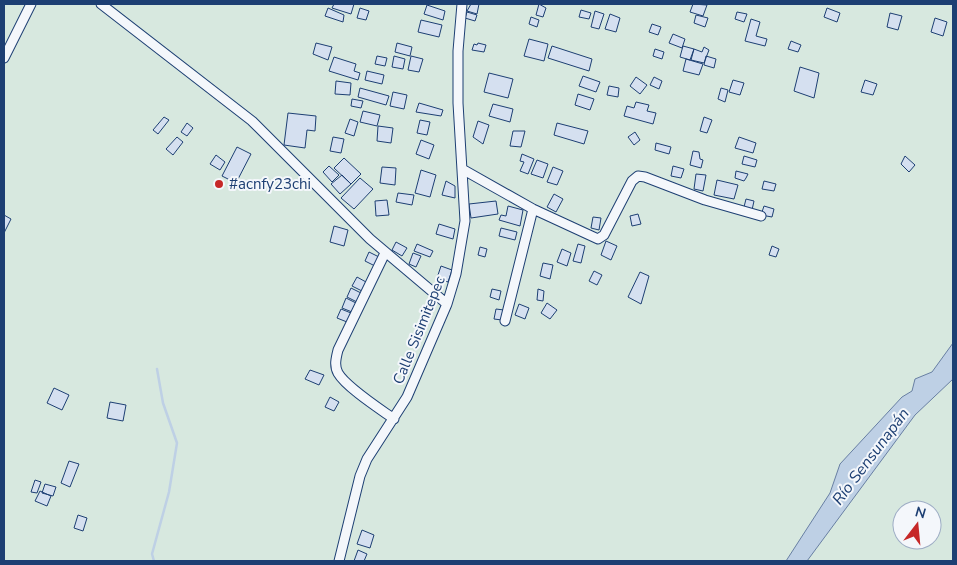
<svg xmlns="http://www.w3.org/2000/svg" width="957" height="565" font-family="'Nunito Sans',sans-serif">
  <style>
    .green { fill: #d7e8df; stroke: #687fa3; fill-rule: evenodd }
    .water { fill: #bed0e5; stroke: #687fa3 }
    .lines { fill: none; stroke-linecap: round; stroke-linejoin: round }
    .stream { stroke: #bed0e5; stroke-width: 2.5 }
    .building { fill: #d5e0f0; stroke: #1d3f73 }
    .minor-casing { stroke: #1d3f73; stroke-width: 11 }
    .minor { stroke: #f4f7fb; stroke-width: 9 }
    .poi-dot { fill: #c62828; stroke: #f4f7fb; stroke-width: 2 }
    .labels { text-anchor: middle; stroke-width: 4; stroke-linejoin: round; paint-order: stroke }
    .poi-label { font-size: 15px; fill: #1d3f73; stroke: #f4f7fb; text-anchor: start }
    .street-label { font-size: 15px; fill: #1d3f73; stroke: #f4f7fb }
    .water-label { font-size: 16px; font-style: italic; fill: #1d3f73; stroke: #f4f7fb }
  </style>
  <rect width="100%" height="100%" fill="#f4f7fb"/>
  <path class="green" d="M 4,4 L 953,4 L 953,561 L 4,561 ZM 902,510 L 932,510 L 932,540 L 902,540 Z"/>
  <path class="water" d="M 953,343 L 953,379 L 915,415 L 807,561 L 786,561 L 830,493 L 840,464 L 902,397 L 912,391 L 915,379 L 932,372 Z"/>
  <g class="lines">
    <path class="stream" d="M 154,561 L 152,554 L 169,492 L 177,443 L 163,403 L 157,369"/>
  </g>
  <path class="building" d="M 334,4 L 354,4 L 351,14 L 332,8 Z
    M 471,4 L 479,4 L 477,14 L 467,11 Z
    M 539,4 L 546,8 L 543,17 L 536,15 Z
    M 693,4 L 707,5 L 703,16 L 690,12 Z
    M 427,5 L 445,11 L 443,20 L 424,14 Z
    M 328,8 L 344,15 L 343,22 L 325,16 Z
    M 360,8 L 369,11 L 366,20 L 357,18 Z
    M 827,8 L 840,13 L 837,22 L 824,17 Z
    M 581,10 L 591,13 L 589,19 L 579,17 Z
    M 595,11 L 604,14 L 599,29 L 591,27 Z
    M 467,12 L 477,15 L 475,21 L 465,18 Z
    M 737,12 L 747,14 L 744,22 L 735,19 Z
    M 890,13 L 902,16 L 898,30 L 887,27 Z
    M 610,14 L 620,18 L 616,32 L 605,29 Z
    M 696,15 L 708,18 L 705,27 L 694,23 Z
    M 531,17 L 539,20 L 537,27 L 529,24 Z
    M 935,18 L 947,22 L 943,36 L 931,32 Z
    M 751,19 L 760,22 L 756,36 L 767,39 L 765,46 L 745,41 Z
    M 421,20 L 442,25 L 439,37 L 418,32 Z
    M 652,24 L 661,27 L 658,35 L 649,32 Z
    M 673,34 L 685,39 L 682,48 L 669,43 Z
    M 529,39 L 548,44 L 544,61 L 524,56 Z
    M 791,41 L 801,45 L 798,52 L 788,49 Z
    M 316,43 L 332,47 L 328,60 L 313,54 Z
    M 397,43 L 412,47 L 410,56 L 395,52 Z
    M 478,43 L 486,45 L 484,52 L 472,50 L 474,44 L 477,45 Z
    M 552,46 L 592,59 L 589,71 L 548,58 Z
    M 683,46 L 694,49 L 690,60 L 680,57 Z
    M 704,47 L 709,50 L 704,63 L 691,60 L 694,49 L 702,52 Z
    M 655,49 L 664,52 L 662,59 L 653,56 Z
    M 377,56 L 387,58 L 385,66 L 375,64 Z
    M 394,56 L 405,59 L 403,69 L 392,67 Z
    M 411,56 L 423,59 L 419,72 L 408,70 Z
    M 706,56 L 716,59 L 714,68 L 704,65 Z
    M 334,57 L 356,64 L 354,71 L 360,73 L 358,80 L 329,71 Z
    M 686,59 L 703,64 L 699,75 L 683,71 Z
    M 800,67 L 819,73 L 814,98 L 794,91 Z
    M 367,71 L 384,75 L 382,84 L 365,80 Z
    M 489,73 L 513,79 L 508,98 L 484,92 Z
    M 583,76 L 600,82 L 596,92 L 579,86 Z
    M 636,77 L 647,85 L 640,94 L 630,86 Z
    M 654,77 L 662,81 L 659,89 L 650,85 Z
    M 733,80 L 744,83 L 740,95 L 729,92 Z
    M 865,80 L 877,84 L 873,95 L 861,92 Z
    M 336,81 L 351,83 L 350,95 L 335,94 Z
    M 609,86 L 619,88 L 618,97 L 607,95 Z
    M 360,88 L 389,96 L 386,105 L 358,97 Z
    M 721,88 L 728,90 L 725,102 L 718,99 Z
    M 393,92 L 407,95 L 404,109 L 390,106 Z
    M 578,94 L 594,99 L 590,110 L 575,105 Z
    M 352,99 L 363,101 L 361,108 L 351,106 Z
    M 636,102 L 649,105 L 647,111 L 656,113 L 653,124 L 624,116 L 627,106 L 634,108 Z
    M 419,103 L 443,110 L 441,116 L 416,112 Z
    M 493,104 L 513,109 L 510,122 L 489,116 Z
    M 363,111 L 380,115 L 377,126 L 360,122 Z
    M 288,113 L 316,116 L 315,131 L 307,130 L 305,148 L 284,145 Z
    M 164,117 L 169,120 L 158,134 L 153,130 Z
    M 704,117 L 712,120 L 707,133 L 700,131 Z
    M 350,119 L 358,122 L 354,136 L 345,133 Z
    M 420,120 L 430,122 L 427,135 L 417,133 Z
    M 478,121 L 489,125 L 483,144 L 473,137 Z
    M 187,123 L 193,128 L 187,136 L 181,132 Z
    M 557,123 L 588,131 L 584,144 L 554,135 Z
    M 378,126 L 393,128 L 391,143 L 377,141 Z
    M 513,131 L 525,131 L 521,147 L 510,146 Z
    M 635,132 L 640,140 L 634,145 L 628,137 Z
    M 177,137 L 183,142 L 173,155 L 166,149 Z
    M 333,137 L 344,139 L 341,153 L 330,151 Z
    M 739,137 L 756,143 L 753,153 L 735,148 Z
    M 421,140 L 434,145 L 429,159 L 416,154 Z
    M 656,143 L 671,147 L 669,154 L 655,150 Z
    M 237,147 L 251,154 L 236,183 L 222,176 Z
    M 693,151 L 699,152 L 700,159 L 703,160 L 701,168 L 690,165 Z
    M 522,154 L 534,159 L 528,174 L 520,171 L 524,162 L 520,161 Z
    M 216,155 L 225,162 L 220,170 L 210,164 Z
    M 744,156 L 757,160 L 755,167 L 742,164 Z
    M 905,156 L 915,165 L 909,172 L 901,164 Z
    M 344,158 L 361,174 L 351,184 L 334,168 Z
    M 537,160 L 548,164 L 543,178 L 531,174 Z
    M 329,166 L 339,175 L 332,182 L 323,172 Z
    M 673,166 L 684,169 L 681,178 L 671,176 Z
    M 382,167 L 396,168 L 395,185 L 380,183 Z
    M 553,167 L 563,171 L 557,185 L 547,182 Z
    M 421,170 L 436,175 L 430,197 L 415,193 Z
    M 736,171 L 748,174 L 746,178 L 744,181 L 735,178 Z
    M 696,174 L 706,175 L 703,191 L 694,189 Z
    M 342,175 L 351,184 L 340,194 L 331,184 Z
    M 360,178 L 373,189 L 354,209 L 341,198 Z
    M 717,180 L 738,185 L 734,199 L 714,195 Z
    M 446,181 L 455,186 L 455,198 L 442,195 Z
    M 764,181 L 776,184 L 774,191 L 762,189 Z
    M 398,193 L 414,195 L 412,205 L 396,202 Z
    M 554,194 L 563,199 L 556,212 L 547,207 Z
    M 746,199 L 754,201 L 752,210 L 744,207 Z
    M 387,200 L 389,215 L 376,216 L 375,201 Z
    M 496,201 L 498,214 L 471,218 L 469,204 Z
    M 508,206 L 523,210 L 520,226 L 499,220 L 501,215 L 506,216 Z
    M 764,206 L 774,209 L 772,217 L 761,215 Z
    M 638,214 L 641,224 L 632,226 L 630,216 Z
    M 4,215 L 11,219 L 4,233 Z
    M 593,217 L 601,218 L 599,230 L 591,228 Z
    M 439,224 L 455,229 L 453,239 L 436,234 Z
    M 334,226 L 348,230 L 344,246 L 330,242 Z
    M 501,228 L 517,232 L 515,240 L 499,236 Z
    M 606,241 L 617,246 L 611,260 L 601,255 Z
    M 396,242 L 407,248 L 402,256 L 392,250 Z
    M 417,244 L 433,251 L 430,257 L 414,251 Z
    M 578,244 L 585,246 L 581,263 L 573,261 Z
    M 772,246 L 779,249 L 776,257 L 769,255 Z
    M 480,247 L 487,249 L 485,257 L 478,255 Z
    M 562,249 L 571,253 L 567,266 L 557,262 Z
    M 369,252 L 379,257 L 375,266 L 365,261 Z
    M 413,253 L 421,256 L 416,267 L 409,264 Z
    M 543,263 L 553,265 L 550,279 L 540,276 Z
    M 441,266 L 452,270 L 448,282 L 437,278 Z
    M 594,271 L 602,275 L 597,285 L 589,281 Z
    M 640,272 L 649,276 L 641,304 L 628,297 Z
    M 357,277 L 366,282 L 362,291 L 352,286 Z
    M 351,288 L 361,293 L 357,302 L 347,297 Z
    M 492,289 L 501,291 L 499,300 L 490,297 Z
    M 538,289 L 544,291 L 543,301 L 537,300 Z
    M 346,298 L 356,303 L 352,312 L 342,308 Z
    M 547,303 L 557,310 L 550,319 L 541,313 Z
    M 519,304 L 529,308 L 525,319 L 515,315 Z
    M 341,309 L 351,313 L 347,322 L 337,318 Z
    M 496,309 L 504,310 L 502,320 L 494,319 Z
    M 310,370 L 324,375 L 319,385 L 305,379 Z
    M 54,388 L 69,395 L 62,410 L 47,403 Z
    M 330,397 L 339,402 L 334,411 L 325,407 Z
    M 110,402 L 126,405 L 123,421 L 107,418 Z
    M 69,461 L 79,464 L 70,487 L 61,483 Z
    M 35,480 L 41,482 L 37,493 L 31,492 Z
    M 45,484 L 56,487 L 53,496 L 42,493 Z
    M 40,491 L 51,496 L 47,506 L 35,501 Z
    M 78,515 L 87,518 L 83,531 L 74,528 Z
    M 362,530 L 374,535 L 370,548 L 357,544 Z
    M 358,550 L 367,554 L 364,561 L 354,561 Z"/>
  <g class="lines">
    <defs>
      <path id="minor" d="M 101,4 L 252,121 L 370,239 L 447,304
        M 4,58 L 31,4
        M 462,169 L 533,209 L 598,239 L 604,235 L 632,181 L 638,176 L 645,177 L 705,200 L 761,216
        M 385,253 L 338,350 C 336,358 334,366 338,373 C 346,387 380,409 394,419
        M 505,321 L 533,209
        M 339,561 L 360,476 L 367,459 L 407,397 L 447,304 L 456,274 L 465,221 L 458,103 L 458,51 L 462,4"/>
    </defs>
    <use href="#minor" class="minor-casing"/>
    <use href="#minor" class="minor"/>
  </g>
  <circle class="poi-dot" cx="219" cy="184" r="5"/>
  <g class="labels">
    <g class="poi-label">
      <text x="229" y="189">#acnfy23chi</text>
    </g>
    <g class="street-label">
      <text transform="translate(419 330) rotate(-68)" y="5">Calle Sisimitepec</text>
    </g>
    <g class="water-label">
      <text transform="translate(870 456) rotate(-53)" y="6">Río Sensunapán</text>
    </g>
  </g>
  <rect width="957" height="565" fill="none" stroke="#1d3f73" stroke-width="10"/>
  <g transform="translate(917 525) rotate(16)"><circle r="24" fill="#f4f7fb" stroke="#9eadc5"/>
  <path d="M0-4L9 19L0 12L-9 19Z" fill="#c62828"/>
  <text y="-8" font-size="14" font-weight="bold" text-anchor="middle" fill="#1d3f73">N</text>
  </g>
</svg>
